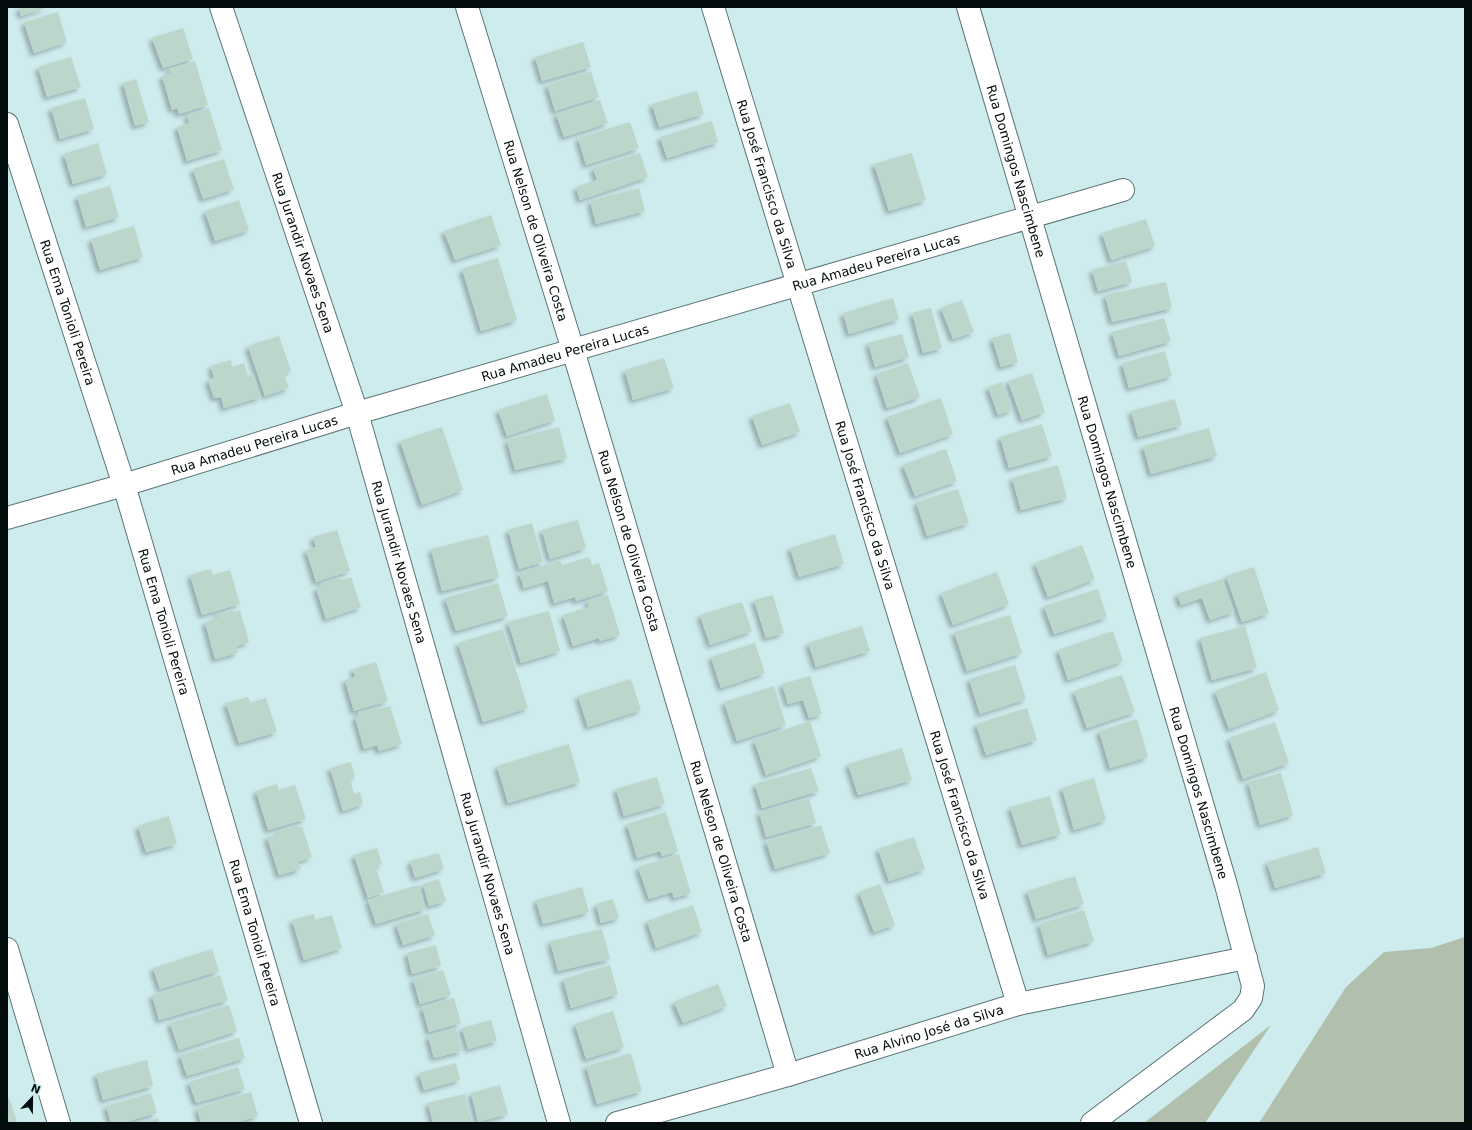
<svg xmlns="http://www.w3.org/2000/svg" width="1472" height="1130" font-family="'DejaVu Sans',sans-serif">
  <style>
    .green { fill: #b1c0ac }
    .building { fill: #bcd6cc; filter: url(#shadow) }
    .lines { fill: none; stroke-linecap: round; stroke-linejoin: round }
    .minor-casing { stroke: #5a7477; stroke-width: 24 }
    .minor { stroke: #fff; stroke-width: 22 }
    .labels { text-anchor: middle; stroke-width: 3.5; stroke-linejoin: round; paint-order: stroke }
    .street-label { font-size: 13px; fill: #040d0e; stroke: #ceebee }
  </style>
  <defs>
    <filter id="shadow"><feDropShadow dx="-3.5" dy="3.5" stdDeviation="2" flood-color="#0004"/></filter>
  </defs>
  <rect width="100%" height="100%" fill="#ceebee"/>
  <path class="green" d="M 1465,937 L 1465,1123 L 1259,1123 L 1346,987 L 1384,952 L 1431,948 Z
    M 1271,1025 L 1205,1123 L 1144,1123 Z"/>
  <path class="building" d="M 19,7 L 48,7 L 21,16 Z
    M 58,12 L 67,42 L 34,53 L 24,22 Z
    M 183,28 L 193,59 L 163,68 L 152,38 Z
    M 583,42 L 591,67 L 542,81 L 535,57 Z
    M 71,57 L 81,87 L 47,97 L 38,67 Z
    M 195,61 L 208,105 L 179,114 L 177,108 L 172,110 L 162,76 L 171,73 L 169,69 Z
    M 591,71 L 599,97 L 555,111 L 547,85 Z
    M 136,79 L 149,122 L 135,126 L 123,83 Z
    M 697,91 L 704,114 L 659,127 L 652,104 Z
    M 85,98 L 94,129 L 60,139 L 51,108 Z
    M 600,100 L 608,123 L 564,137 L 556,114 Z
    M 209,108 L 222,150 L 187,161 L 177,127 L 189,123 L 187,115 Z
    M 712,121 L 718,142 L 667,158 L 660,137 Z
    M 630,122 L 639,148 L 586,165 L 578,138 Z
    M 98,143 L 107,174 L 73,184 L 64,154 Z
    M 640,153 L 648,177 L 580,200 L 576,187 L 597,180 L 593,168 Z
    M 912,153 L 926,200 L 889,211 L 874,164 Z
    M 224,159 L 234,189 L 203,199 L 193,169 Z
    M 110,186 L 119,217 L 86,227 L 77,196 Z
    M 639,188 L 645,211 L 596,224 L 590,201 Z
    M 239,200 L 249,230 L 215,241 L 205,211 Z
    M 491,215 L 501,245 L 455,260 L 444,231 Z
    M 1146,219 L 1155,246 L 1111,260 L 1102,233 Z
    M 134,226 L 143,257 L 100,270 L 91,239 Z
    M 498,258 L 517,320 L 481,331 L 462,269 Z
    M 1126,261 L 1132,282 L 1098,291 L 1092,270 Z
    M 1166,282 L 1172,308 L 1112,322 L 1105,295 Z
    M 893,298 L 899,319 L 849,334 L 843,313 Z
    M 962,300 L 974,332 L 953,339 L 941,308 Z
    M 931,308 L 942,348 L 923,353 L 912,313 Z
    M 1164,318 L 1171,341 L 1119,356 L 1112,332 Z
    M 1010,333 L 1018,362 L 1001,367 L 992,338 Z
    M 902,334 L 909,357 L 875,367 L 868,343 Z
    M 279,336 L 291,371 L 284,374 L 289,388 L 265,396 L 248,346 Z
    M 1165,351 L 1172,376 L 1129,388 L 1122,363 Z
    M 664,358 L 674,388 L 633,400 L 625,370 Z
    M 231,360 L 232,367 L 244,363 L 248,376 L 253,374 L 261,397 L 224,408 L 221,397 L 214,398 L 208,380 L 214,378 L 211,366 Z
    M 908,363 L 920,397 L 887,408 L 876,374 Z
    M 1032,373 L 1045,412 L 1022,420 L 1008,381 Z
    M 1002,382 L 1012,410 L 998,415 L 988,387 Z
    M 547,394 L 555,420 L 507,436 L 498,410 Z
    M 941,398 L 953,434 L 900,453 L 887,417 Z
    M 1175,399 L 1182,425 L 1138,437 L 1131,411 Z
    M 790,403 L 800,432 L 762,445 L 752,416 Z
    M 1042,424 L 1052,456 L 1009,468 L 1000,437 Z
    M 442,427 L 463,490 L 422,505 L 400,441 Z
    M 559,427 L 567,458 L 515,470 L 507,440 Z
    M 1209,428 L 1217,456 L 1151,474 L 1143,446 Z
    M 946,449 L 957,481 L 915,496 L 903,465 Z
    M 1058,465 L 1067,498 L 1021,510 L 1012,478 Z
    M 958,489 L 969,523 L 927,536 L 916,502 Z
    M 578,520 L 586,548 L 550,559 L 542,530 Z
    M 532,523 L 543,562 L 519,569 L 508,530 Z
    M 337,530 L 350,571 L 316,582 L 306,550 L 316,547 L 313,537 Z
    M 835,534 L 844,564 L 799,577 L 790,548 Z
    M 488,535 L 499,577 L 442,591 L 431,549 Z
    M 1082,545 L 1095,579 L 1048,597 L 1035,563 Z
    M 589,557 L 592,565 L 599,563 L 608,591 L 576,601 L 575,597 L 554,603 L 548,581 L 524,588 L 519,573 L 560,560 L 562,565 Z
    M 1254,567 L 1269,613 L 1242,622 L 1226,576 Z
    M 211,569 L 213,575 L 230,570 L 240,604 L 202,615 L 190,575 Z
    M 997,572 L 1009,604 L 953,625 L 941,593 Z
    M 340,577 L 341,580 L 351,577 L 361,607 L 326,619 L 316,588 L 322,586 L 321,583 Z
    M 1222,579 L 1234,612 L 1210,620 L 1202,598 L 1181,605 L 1177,594 Z
    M 498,583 L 508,616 L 456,631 L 445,598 Z
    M 1098,589 L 1107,617 L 1054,634 L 1044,606 Z
    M 608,595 L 620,635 L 600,641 L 599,638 L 573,646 L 563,615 L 589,607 L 587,601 Z
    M 773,595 L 784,633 L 766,638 L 754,600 Z
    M 742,602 L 752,631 L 710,645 L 700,615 Z
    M 233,609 L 234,612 L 240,610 L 249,642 L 236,646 L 238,653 L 215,659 L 205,622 L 218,618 L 217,614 Z
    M 549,611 L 560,651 L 521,663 L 508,622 Z
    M 1010,615 L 1022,653 L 967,671 L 954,632 Z
    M 862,626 L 870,651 L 816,667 L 808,643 Z
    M 1245,626 L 1257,668 L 1212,680 L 1200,638 Z
    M 503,629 L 528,708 L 483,722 L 458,643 Z
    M 1113,631 L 1123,661 L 1068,680 L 1058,650 Z
    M 755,643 L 765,673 L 721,688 L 711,657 Z
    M 376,662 L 388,701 L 354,711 L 345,680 L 355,677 L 353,669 Z
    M 1015,665 L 1026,699 L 980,714 L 969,679 Z
    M 1266,672 L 1279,710 L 1229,729 L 1215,691 Z
    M 1122,675 L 1135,712 L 1087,728 L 1074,691 Z
    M 810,676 L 822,714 L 809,718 L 803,700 L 788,704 L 782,684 Z
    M 631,679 L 641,710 L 588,727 L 578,696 Z
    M 774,686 L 786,725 L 737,741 L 724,702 Z
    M 248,697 L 250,703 L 266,698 L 277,732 L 239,743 L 226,703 Z
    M 390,706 L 402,744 L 379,751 L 377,745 L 364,749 L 355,717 L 359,716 L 358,712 L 378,707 L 379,709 Z
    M 1027,708 L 1037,740 L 986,755 L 976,724 Z
    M 1137,719 L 1148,757 L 1110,768 L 1099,731 Z
    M 810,721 L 821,756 L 766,775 L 754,740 Z
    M 1275,722 L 1289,763 L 1243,779 L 1229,738 Z
    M 569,744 L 580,782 L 508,803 L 497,766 Z
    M 902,748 L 912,780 L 858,795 L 848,764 Z
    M 351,762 L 355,778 L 350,779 L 354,794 L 360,792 L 363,804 L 343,811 L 330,768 Z
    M 811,768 L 819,791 L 762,808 L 755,784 Z
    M 1281,773 L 1293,815 L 1260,825 L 1248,782 Z
    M 657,777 L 665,804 L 624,816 L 616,789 Z
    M 1094,778 L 1106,820 L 1074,830 L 1062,788 Z
    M 277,784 L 279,790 L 295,785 L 306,819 L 268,830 L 256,791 Z
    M 1050,796 L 1061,834 L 1022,845 L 1010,807 Z
    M 809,798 L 816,823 L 766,837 L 759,812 Z
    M 666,812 L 678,851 L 662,856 L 660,851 L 637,858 L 627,824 Z
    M 169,816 L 177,844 L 146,852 L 138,826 Z
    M 297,825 L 298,828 L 302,826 L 312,857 L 298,862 L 301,869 L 279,875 L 267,837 L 278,834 L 278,831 Z
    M 821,825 L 830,853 L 775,869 L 766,841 Z
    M 914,837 L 925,869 L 889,881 L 878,849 Z
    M 1318,847 L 1326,873 L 1275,888 L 1267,862 Z
    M 377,848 L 382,864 L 375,866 L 384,892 L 368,898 L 354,855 Z
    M 439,853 L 444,869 L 415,878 L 410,861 Z
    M 679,854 L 691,893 L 674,898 L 672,892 L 649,899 L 638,867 Z
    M 1075,876 L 1084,904 L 1036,919 L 1027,891 Z
    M 439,879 L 446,901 L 429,906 L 423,884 Z
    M 880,884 L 895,925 L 874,932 L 859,892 Z
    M 418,885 L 426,909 L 376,924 L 368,900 Z
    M 582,887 L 589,912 L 543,924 L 536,900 Z
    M 613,899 L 619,918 L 601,923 L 596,904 Z
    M 693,905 L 702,932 L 656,948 L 647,921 Z
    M 1084,910 L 1094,941 L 1048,955 L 1039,924 Z
    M 314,914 L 315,920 L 332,915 L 342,948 L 304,960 L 292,920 Z
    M 428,914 L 435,935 L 403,945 L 396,924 Z
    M 602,929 L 610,959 L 558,971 L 550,941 Z
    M 436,945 L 441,966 L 412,974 L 407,953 Z
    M 212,949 L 219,971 L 160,989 L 153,968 Z
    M 610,965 L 618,994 L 571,1008 L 563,979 Z
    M 443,970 L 451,995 L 420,1004 L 413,979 Z
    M 220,975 L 228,1000 L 159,1020 L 152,995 Z
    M 718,984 L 727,1006 L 683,1023 L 674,1002 Z
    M 454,998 L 461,1023 L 429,1032 L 422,1007 Z
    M 229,1005 L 237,1031 L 179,1050 L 170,1023 Z
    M 613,1011 L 624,1047 L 586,1059 L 575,1024 Z
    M 491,1020 L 497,1041 L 468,1049 L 462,1028 Z
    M 456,1028 L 462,1051 L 434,1058 L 428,1036 Z
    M 239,1038 L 245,1058 L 187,1076 L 180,1055 Z
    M 631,1053 L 642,1091 L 597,1104 L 586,1066 Z
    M 147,1060 L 153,1086 L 103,1100 L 96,1074 Z
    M 456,1063 L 460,1080 L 424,1090 L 419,1073 Z
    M 238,1067 L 245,1089 L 196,1103 L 189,1082 Z
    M 500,1085 L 508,1114 L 478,1122 L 471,1093 Z
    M 251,1092 L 258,1116 L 235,1123 L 201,1123 L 197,1108 Z
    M 151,1093 L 157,1113 L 122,1123 L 111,1123 L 106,1106 Z
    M 465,1094 L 472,1123 L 433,1123 L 428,1103 Z
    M 9,1098 L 17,1121 L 11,1123 L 7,1123 L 7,1099 Z
    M 158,1118 L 160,1123 L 141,1123 Z"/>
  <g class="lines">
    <defs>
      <g id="minor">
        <path id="s1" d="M 221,7 L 357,413 L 559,1123"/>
        <path id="s2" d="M 467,7 L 573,350 L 788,1075"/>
        <path id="s3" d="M 713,7 L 1018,1004"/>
        <path id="s4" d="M 968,7 L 1226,885 L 1253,986 L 1251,998 L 1243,1010 L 1092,1123"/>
        <path id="s5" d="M 7,124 L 124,485 L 311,1123"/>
        <path id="s6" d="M 7,518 L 124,485 L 357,413 L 1123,190"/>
        <path d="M 7,949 L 59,1123"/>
        <path id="s7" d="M 617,1123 L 788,1075 L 1018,1004 L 1246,958"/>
      </g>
    </defs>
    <use href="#minor" class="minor-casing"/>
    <use href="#minor" class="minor"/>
  </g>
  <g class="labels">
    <g class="street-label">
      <text dy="5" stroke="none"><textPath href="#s4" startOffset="171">Rua Domingos Nascimbene</textPath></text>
      <text dy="5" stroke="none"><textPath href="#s3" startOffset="185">Rua José Francisco da Silva</textPath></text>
      <text dy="5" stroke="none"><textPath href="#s2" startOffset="234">Rua Nelson de Oliveira Costa</textPath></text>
      <text dy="5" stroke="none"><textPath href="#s1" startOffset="259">Rua Jurandir Novaes Sena</textPath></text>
      <text dy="5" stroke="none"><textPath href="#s6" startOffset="906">Rua Amadeu Pereira Lucas</textPath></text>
      <text dy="5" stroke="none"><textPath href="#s5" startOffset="198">Rua Ema Tonioli Pereira</textPath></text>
      <text dy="5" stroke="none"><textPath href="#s6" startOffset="582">Rua Amadeu Pereira Lucas</textPath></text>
      <text dy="5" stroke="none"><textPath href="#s6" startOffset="258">Rua Amadeu Pereira Lucas</textPath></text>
      <text dy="5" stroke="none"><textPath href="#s4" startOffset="495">Rua Domingos Nascimbene</textPath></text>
      <text dy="5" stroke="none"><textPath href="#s3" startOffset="521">Rua José Francisco da Silva</textPath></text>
      <text dy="5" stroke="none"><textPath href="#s2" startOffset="558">Rua Nelson de Oliveira Costa</textPath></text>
      <text dy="5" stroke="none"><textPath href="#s1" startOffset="583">Rua Jurandir Novaes Sena</textPath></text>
      <text dy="5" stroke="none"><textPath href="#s5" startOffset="522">Rua Ema Tonioli Pereira</textPath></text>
      <text dy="5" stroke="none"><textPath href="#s4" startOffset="819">Rua Domingos Nascimbene</textPath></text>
      <text dy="5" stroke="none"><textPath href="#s3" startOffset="845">Rua José Francisco da Silva</textPath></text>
      <text dy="5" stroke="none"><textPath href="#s2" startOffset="882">Rua Nelson de Oliveira Costa</textPath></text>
      <text dy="5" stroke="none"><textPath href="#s1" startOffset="907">Rua Jurandir Novaes Sena</textPath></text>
      <text dy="5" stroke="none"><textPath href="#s5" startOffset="846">Rua Ema Tonioli Pereira</textPath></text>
      <text dy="5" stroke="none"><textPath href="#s7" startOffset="325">Rua Alvino José da Silva</textPath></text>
    </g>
  </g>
  <rect width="1472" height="1130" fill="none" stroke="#040d0e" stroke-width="16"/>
  <g transform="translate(32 1098) rotate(22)" stroke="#ceebee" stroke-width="3" paint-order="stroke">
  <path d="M0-3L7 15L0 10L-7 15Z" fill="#040d0e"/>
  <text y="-6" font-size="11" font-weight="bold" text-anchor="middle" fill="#040d0e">N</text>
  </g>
</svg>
